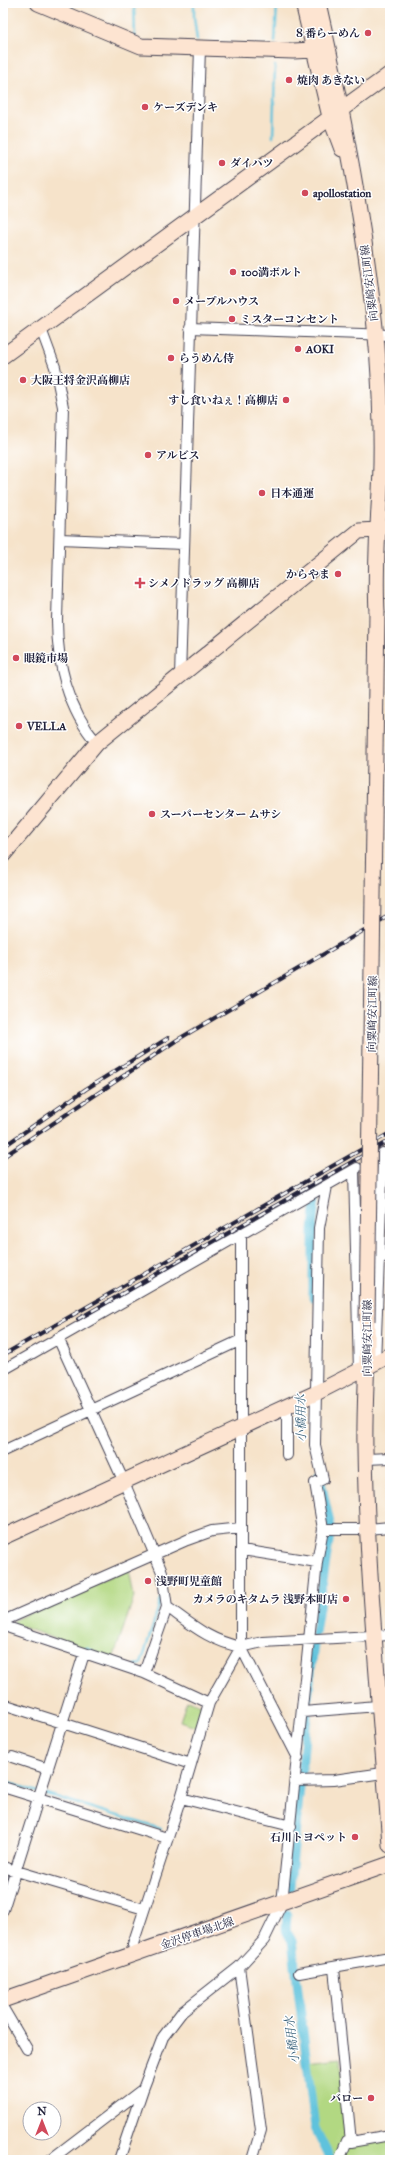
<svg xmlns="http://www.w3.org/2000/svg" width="393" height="2163" font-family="'IM FELL Great Primer','Noto Serif JP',serif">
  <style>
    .green { fill: #b2d882; stroke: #6a7d5e }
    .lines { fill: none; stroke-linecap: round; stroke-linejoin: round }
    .stream { stroke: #5ec2dc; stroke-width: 2.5 }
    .canal { stroke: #5ec2dc; stroke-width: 9 }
    .street-casing { stroke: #423f50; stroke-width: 12 }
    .secondary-casing { stroke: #423f50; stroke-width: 17 }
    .street { stroke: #fff; stroke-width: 10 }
    .secondary { stroke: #fde4d1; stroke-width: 15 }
    .rail-casing { stroke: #22223b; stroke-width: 4 }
    .rail { stroke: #fff; stroke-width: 2.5; stroke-dasharray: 8; stroke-linecap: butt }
    .secondary-bridge-casing { stroke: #423f50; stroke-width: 17; stroke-linecap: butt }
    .secondary-bridge { stroke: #fde4d1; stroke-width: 15 }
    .poi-dot { fill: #d1495b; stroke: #fff; stroke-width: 1.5 }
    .labels { text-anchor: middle; stroke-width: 3; stroke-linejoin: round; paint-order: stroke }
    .poi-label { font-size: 11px; font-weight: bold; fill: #22223b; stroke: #fff; text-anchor: start }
    .street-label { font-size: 11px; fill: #22223b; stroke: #fff }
    .water-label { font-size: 12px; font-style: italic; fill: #3a627b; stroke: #fff }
  </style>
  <rect width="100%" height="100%" fill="#fff"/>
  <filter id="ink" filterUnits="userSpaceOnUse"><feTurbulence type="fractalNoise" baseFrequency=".025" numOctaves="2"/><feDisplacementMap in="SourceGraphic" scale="8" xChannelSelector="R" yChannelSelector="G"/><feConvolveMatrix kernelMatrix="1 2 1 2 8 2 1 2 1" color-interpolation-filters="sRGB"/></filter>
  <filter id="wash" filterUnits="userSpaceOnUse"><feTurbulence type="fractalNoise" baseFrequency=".012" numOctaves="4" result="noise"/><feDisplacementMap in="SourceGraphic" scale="16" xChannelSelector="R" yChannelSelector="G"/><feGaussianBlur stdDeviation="0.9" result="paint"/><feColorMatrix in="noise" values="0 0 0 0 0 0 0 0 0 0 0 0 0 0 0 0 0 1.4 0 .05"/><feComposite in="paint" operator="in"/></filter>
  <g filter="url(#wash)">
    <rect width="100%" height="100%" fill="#f6e3ca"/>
    <path class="green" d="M 129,1569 L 134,1597 L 113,1659 L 14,1624 L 14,1620 Z
      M 187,1700 L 201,1705 L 203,1709 L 198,1727 L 180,1721 Z
      M 341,2058 L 345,2137 L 389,2137 L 390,2160 L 331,2160 L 315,2128 L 307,2062 Z"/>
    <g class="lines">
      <path class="stream" d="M 72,3 L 72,9
        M 134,3 L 135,37
        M 194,3 L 194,17 L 197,40
        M 275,42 L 277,3
        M 273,137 L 275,66
        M 86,1648 L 93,1651
        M 135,1665 L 141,1664 L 162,1596
        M 3,1781 L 38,1792
        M 43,1793 L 161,1829"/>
      <path class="canal" d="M 313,1297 L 313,1230 L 316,1199
        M 315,1633 L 331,1528 L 319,1473
        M 307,1709 L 314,1644
        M 301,1778 L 307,1716
        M 290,1887 L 300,1787
        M 287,1915 L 286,1930 L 292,1941 L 315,2128 L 331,2160"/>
    </g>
  </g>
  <g filter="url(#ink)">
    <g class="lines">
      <defs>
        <path id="street" d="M 190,328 L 390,335
          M 41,329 L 55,367 L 63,407 L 57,620 C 57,663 68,710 97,743
          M 377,530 L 390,529
          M 60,539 L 183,544
          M 180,676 L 200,48
          M 354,1170 L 359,1372
          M 378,1260 L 390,1253
          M 58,1338 L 124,1482 L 162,1572 L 167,1607 L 144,1673
          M 375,1363 L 383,1153
          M 3,1370 L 357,1168
          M 3,1451 L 241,1340
          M 287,1455 L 287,1407
          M 366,1459 L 390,1458
          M 323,1529 L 368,1529 L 390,1527
          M 242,1550 L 317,1562
          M 167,1607 C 192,1625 210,1641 241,1647 L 298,1758
          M 3,1621 L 187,1540 L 212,1531 L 241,1528
          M 3,1624 L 10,1628 L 144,1673 L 209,1703
          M 241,1647 L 263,1642 L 390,1635
          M 3,1704 L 191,1764
          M 303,1712 L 390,1705
          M 12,1757 L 48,1769
          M 295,1781 L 334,1780 L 390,1772
          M 3,1787 L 167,1838
          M 181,1798 L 291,1826
          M 3,1867 L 144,1909
          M 3,1910 L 84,1654
          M 135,1955 L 133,1944 L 181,1798 L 209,1703 L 241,1647 L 241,1235
          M 239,1967 L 261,2130 L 252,2160
          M 334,1968 L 351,2142
          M 299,1973 L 390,1957
          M 3,2008 L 27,2049
          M 50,2160 L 143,2089
          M 119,2160 L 143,2089 L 163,2037 L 182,2012 L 239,1967 L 264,1940 L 282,1903 L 317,1562 L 323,1529 L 315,1483 L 323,1479 L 315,1445 L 319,1228 L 327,1186
          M 339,2160 L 347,2141 L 351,2142 L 390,2135"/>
        <path id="secondary" d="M 38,3 L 141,46 L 293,51 L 313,50
          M 303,3 L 330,117 L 342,149
          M 318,3 C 344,116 366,231 377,347 C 381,399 383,455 379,507 C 377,543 375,577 377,612
          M 3,356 L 390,74
          M 3,855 L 97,743 L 359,531 L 377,530
          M 367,1321 C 368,1364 364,1406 365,1449 C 367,1581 381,1713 390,1845
          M 3,1537 L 316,1393 L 390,1355
          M 3,2000 L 390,1864"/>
      </defs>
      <use href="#street" class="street-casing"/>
      <use href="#secondary" class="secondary-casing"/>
      <use href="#street" class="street"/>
      <use href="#secondary" class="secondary"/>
      <defs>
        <path id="rail" d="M 3,1147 L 86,1089 L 168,1038
          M 3,1157 L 177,1040 L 390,915
          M 78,1319 L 390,1140
          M 3,1355 L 390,1133"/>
      </defs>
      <use href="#rail" class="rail-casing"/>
      <use href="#rail" class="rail"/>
      <defs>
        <path id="secondary-bridge" d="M 367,1321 L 377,612"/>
      </defs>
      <use href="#secondary-bridge" class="secondary-bridge-casing"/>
      <use href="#secondary-bridge" class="secondary-bridge"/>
    </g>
  </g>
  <g class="poi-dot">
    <circle cx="368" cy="33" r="4"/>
    <circle cx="289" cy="80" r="4"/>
    <circle cx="145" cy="107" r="4"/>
    <circle cx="222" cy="163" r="4"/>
    <circle cx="305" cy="193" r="4"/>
    <circle cx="233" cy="272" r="4"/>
    <circle cx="176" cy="301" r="4"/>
    <circle cx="232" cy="319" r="4"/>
    <circle cx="298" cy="349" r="4"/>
    <circle cx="171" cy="358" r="4"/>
    <circle cx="23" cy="380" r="4"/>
    <circle cx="286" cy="400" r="4"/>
    <circle cx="148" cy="455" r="4"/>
    <circle cx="262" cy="493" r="4"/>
    <circle cx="338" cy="574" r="4"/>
    <path d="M138 577h4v4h4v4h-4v4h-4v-4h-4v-4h4z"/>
    <circle cx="16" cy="658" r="4"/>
    <circle cx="19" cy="726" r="4"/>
    <circle cx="152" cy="814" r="4"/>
    <circle cx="148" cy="1581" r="4"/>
    <circle cx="346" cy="1599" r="4"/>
    <circle cx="355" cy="1837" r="4"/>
    <circle cx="371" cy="2098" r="4"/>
  </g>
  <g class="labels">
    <g class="poi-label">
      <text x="360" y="37" text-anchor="end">８番らーめん</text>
      <text x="297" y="84">焼肉 あきない</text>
      <text x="153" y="111">ケーズデンキ</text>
      <text x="230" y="167">ダイハツ</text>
      <text x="313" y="197">apollostation</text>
      <text x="241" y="276">100満ボルト</text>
      <text x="184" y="305">メープルハウス</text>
      <text x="240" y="323">ミスターコンセント</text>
      <text x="306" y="353">AOKI</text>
      <text x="179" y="362">らうめん侍</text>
      <text x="31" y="384">大阪王将金沢高柳店</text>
      <text x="278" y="404" text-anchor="end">すし食いねぇ！高柳店</text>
      <text x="156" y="459">アルビス</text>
      <text x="270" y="497">日本通運</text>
      <text x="330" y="578" text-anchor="end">からやま</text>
      <text x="148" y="587">シメノドラッグ 高柳店</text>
      <text x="24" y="662">眼鏡市場</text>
      <text x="27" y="730">VELLA</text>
      <text x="160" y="818">スーパーセンター ムサシ</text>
      <text x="156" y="1585">浅野町児童館</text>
      <text x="338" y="1603" text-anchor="end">カメラのキタムラ 浅野本町店</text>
      <text x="347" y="1841" text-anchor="end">石川トヨペット</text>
      <text x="363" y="2102" text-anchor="end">バロー</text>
    </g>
    <g class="street-label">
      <text transform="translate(369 283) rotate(-97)" y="4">向粟崎安江町線</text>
      <text transform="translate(372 1014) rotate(-89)" y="4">向粟崎安江町線</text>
      <text transform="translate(367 1338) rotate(-90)" y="4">向粟崎安江町線</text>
      <text transform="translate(197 1933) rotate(-19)" y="4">金沢停車場北線</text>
    </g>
    <g class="water-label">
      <text transform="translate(301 1418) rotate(-91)" y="4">小橋用水</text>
      <text transform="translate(292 2040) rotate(-97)" y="4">小橋用水</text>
    </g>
  </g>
  <rect width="393" height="2163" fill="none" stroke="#fff" stroke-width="16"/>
  <g transform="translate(42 2121)"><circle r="19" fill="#ffffff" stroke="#a7a7b1"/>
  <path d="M0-3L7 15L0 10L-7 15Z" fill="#d1495b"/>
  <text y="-6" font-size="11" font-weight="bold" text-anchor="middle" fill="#22223b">N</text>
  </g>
</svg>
